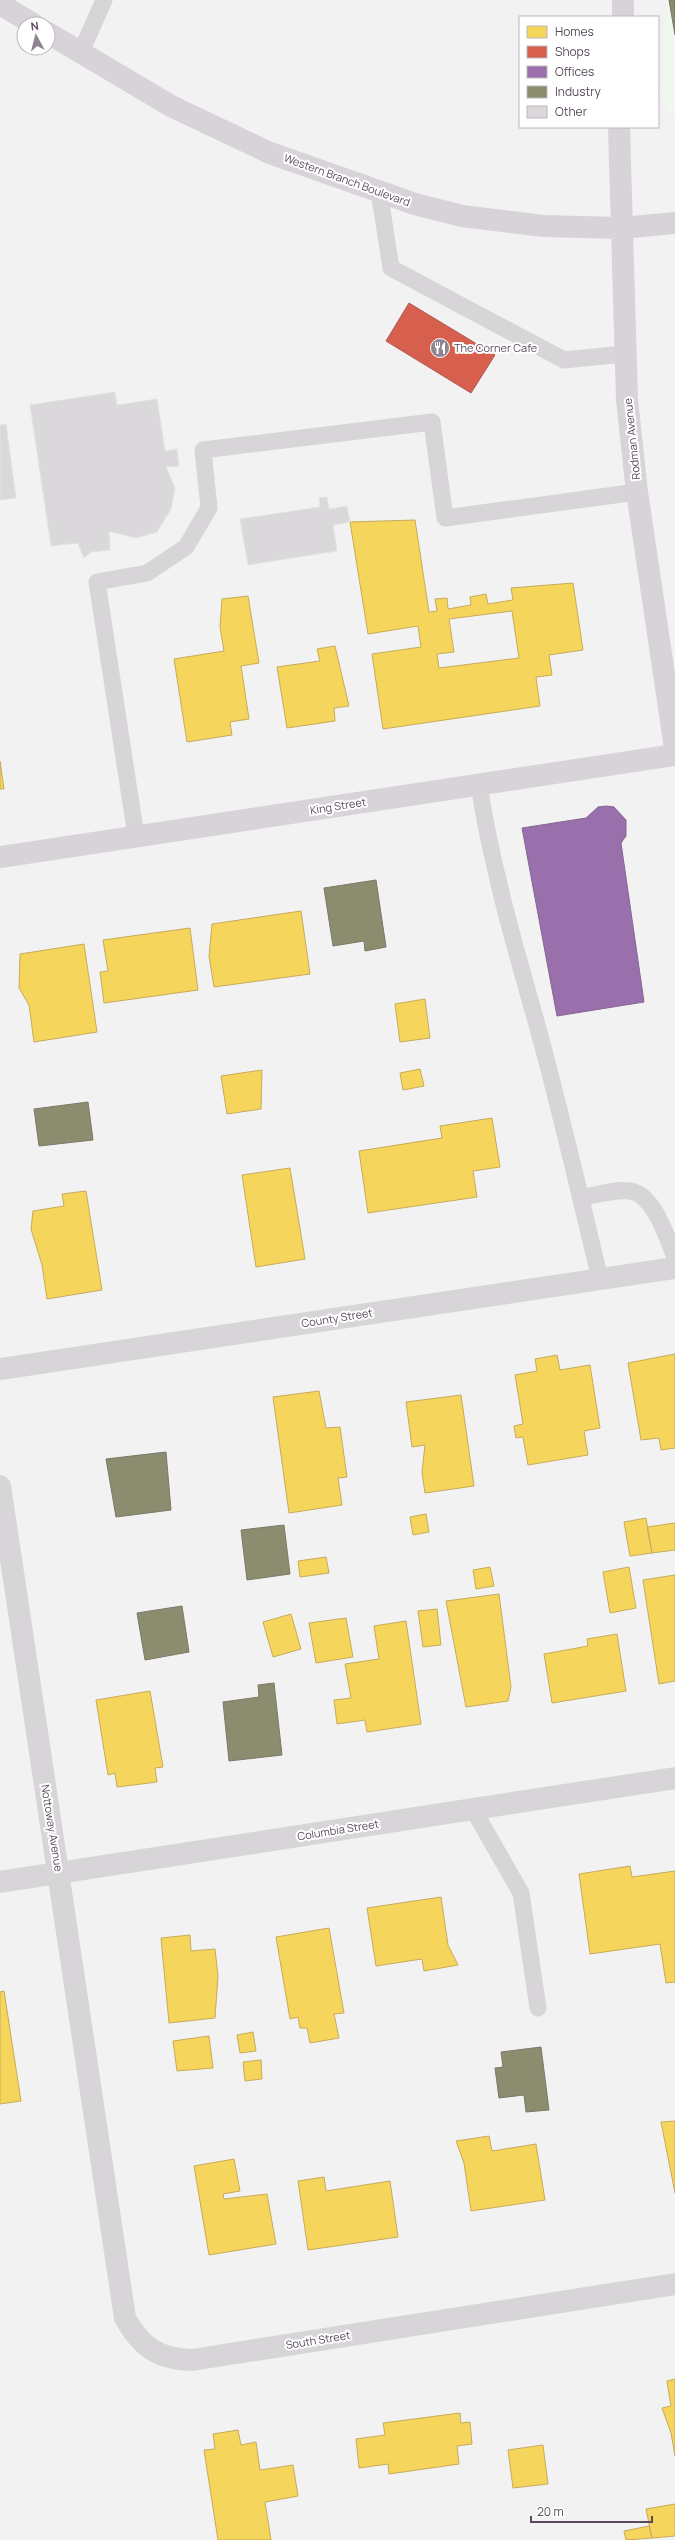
<svg xmlns="http://www.w3.org/2000/svg" width="675" height="2540" font-family="Manrope,sans-serif">
  <style>
    .commercial { fill: #eff7ef }
    .homes { fill: #f6d55c; stroke: #c7ab5c; fill-rule: evenodd }
    .shops { fill: #d6604d; stroke: #b05952 }
    .offices { fill: #9970ab; stroke: #866593 }
    .industry { fill: #8c8c6e; stroke: #7d7869 }
    .building { fill: #dad8da; stroke: #e4e3e4 }
    .lines { fill: none; stroke-linecap: round; stroke-linejoin: round }
    .lane { stroke: #d8d5d8; stroke-width: 17 }
    .street { stroke: #d8d5d8; stroke-width: 22 }
    .secondary { stroke: #d7d3d8; stroke-width: 22 }
    .labels { text-anchor: middle; stroke-width: 4; stroke-linejoin: round; paint-order: stroke }
    .street-label { font-size: 11px; fill: #594a5c; stroke: #fff }
    .poi-label { font-size: 11px; fill: #594a5c; stroke: #fff; text-anchor: start }
  </style>
  <rect width="100%" height="100%" fill="#f2f2f2"/>
  <path class="commercial" d="M 666,0 L 675,0 L 675,122 L 662,101 Z"/>
  <path class="homes" d="M 415,520 L 429,612 L 437,611 L 435,599 L 447,598 L 448,609 L 471,605 L 470,597 L 486,594 L 488,604 L 513,600 L 511,588 L 573,583 L 583,650 L 549,655 L 552,675 L 536,677 L 540,706 L 383,729 L 372,654 L 421,647 L 418,626 L 368,634 L 350,522 ZM 512,611 L 519,658 L 439,668 L 437,654 L 454,652 L 449,619 Z
    M 248,596 L 259,663 L 241,666 L 249,719 L 230,722 L 232,735 L 187,742 L 174,659 L 224,651 L 220,627 L 222,599 Z
    M 335,646 L 349,706 L 334,708 L 335,721 L 287,728 L 277,667 L 320,661 L 317,649 Z
    M 0,761 L 4,789 L 0,789 Z
    M 301,911 L 310,974 L 214,987 L 209,956 L 212,924 Z
    M 190,928 L 198,990 L 104,1003 L 100,972 L 108,971 L 103,940 Z
    M 84,944 L 97,1032 L 34,1042 L 29,1005 L 19,988 L 20,954 Z
    M 425,999 L 430,1038 L 400,1042 L 395,1004 Z
    M 420,1069 L 424,1086 L 403,1090 L 400,1073 Z
    M 262,1070 L 261,1109 L 227,1114 L 221,1076 Z
    M 492,1118 L 500,1167 L 473,1171 L 477,1197 L 368,1213 L 359,1151 L 442,1138 L 440,1126 Z
    M 290,1168 L 305,1259 L 256,1267 L 242,1175 Z
    M 86,1191 L 102,1290 L 47,1299 L 42,1265 L 31,1229 L 33,1211 L 64,1206 L 62,1194 Z
    M 675,1354 L 675,1448 L 661,1450 L 659,1438 L 641,1440 L 628,1363 Z
    M 557,1355 L 560,1370 L 590,1365 L 600,1428 L 584,1431 L 588,1455 L 528,1465 L 523,1437 L 516,1438 L 514,1426 L 523,1424 L 515,1375 L 537,1371 L 535,1359 Z
    M 319,1391 L 326,1428 L 340,1427 L 347,1477 L 338,1478 L 342,1505 L 289,1513 L 273,1397 Z
    M 461,1395 L 474,1486 L 425,1493 L 422,1472 L 425,1445 L 412,1447 L 406,1402 Z
    M 426,1514 L 429,1532 L 413,1535 L 410,1517 Z
    M 646,1518 L 652,1553 L 630,1556 L 624,1522 Z
    M 675,1523 L 675,1550 L 652,1553 L 647,1527 Z
    M 326,1557 L 329,1573 L 300,1577 L 298,1561 Z
    M 490,1567 L 494,1586 L 476,1589 L 473,1570 Z
    M 629,1567 L 636,1608 L 610,1613 L 603,1572 Z
    M 675,1575 L 675,1681 L 659,1684 L 643,1580 Z
    M 499,1594 L 511,1687 L 508,1701 L 466,1707 L 446,1601 Z
    M 437,1609 L 441,1645 L 423,1647 L 418,1611 Z
    M 291,1614 L 301,1649 L 273,1657 L 263,1622 Z
    M 346,1618 L 353,1657 L 316,1663 L 309,1623 Z
    M 406,1621 L 421,1724 L 367,1732 L 365,1720 L 337,1724 L 334,1700 L 351,1698 L 345,1664 L 379,1659 L 374,1626 Z
    M 617,1634 L 626,1691 L 552,1703 L 544,1654 L 588,1646 L 587,1639 Z
    M 150,1691 L 163,1767 L 155,1768 L 157,1782 L 117,1787 L 115,1773 L 108,1775 L 96,1700 Z
    M 630,1866 L 632,1877 L 675,1871 L 675,1982 L 666,1983 L 660,1944 L 590,1954 L 579,1874 Z
    M 441,1897 L 448,1945 L 458,1965 L 424,1971 L 422,1959 L 376,1966 L 367,1908 Z
    M 329,1928 L 344,2013 L 334,2014 L 339,2038 L 310,2043 L 307,2028 L 300,2028 L 298,2017 L 290,2019 L 276,1937 Z
    M 190,1935 L 191,1951 L 215,1949 L 218,1976 L 215,2018 L 169,2023 L 161,1938 Z
    M 4,1991 L 21,2101 L 0,2104 L 0,1992 Z
    M 253,2032 L 256,2051 L 240,2053 L 237,2035 Z
    M 209,2036 L 213,2068 L 177,2071 L 173,2041 Z
    M 261,2060 L 262,2079 L 245,2081 L 243,2062 Z
    M 675,2121 L 675,2193 L 661,2122 Z
    M 489,2136 L 492,2151 L 536,2144 L 545,2200 L 471,2211 L 464,2163 L 456,2141 Z
    M 234,2159 L 240,2191 L 223,2194 L 224,2199 L 267,2194 L 276,2244 L 209,2255 L 194,2166 Z
    M 324,2177 L 326,2191 L 390,2181 L 398,2237 L 308,2250 L 298,2181 Z
    M 675,2379 L 675,2456 L 671,2433 L 662,2408 L 671,2406 L 667,2381 Z
    M 460,2413 L 461,2423 L 470,2422 L 472,2444 L 457,2446 L 459,2464 L 389,2474 L 388,2464 L 359,2468 L 356,2439 L 385,2435 L 383,2423 Z
    M 238,2430 L 241,2445 L 256,2442 L 260,2470 L 293,2465 L 298,2496 L 265,2502 L 271,2540 L 218,2540 L 204,2450 L 215,2449 L 213,2434 Z
    M 543,2445 L 548,2484 L 513,2488 L 508,2450 Z
    M 675,2504 L 675,2536 L 652,2538 L 646,2509 Z
    M 649,2526 L 652,2538 L 626,2540 L 624,2531 Z"/>
  <path class="shops" d="M 409,303 L 495,355 L 471,393 L 386,341 Z"/>
  <path class="offices" d="M 606,806 L 614,807 L 626,820 L 626,836 L 621,843 L 644,1002 L 557,1016 L 522,828 L 586,818 L 598,807 Z"/>
  <path class="industry" d="M 669,0 L 675,0 L 675,35 Z
    M 376,880 L 386,947 L 365,951 L 364,941 L 333,946 L 324,888 Z
    M 88,1102 L 93,1140 L 39,1146 L 34,1109 Z
    M 166,1452 L 171,1510 L 116,1517 L 106,1459 Z
    M 284,1525 L 290,1574 L 247,1580 L 241,1530 Z
    M 182,1606 L 189,1652 L 145,1660 L 137,1613 Z
    M 274,1683 L 282,1755 L 229,1761 L 223,1702 L 259,1697 L 258,1685 Z
    M 541,2047 L 549,2110 L 526,2112 L 524,2095 L 499,2098 L 495,2068 L 503,2067 L 501,2052 Z"/>
  <path class="building" d="M 115,392 L 117,405 L 157,399 L 165,451 L 177,449 L 179,466 L 166,467 L 175,488 L 171,509 L 157,532 L 135,538 L 109,531 L 110,550 L 91,552 L 84,558 L 78,543 L 51,546 L 30,405 Z
    M 6,424 L 16,498 L 0,500 L 0,425 Z
    M 327,497 L 329,509 L 347,506 L 350,522 L 333,525 L 337,551 L 248,565 L 240,519 L 320,507 L 319,498 Z"/>
  <g class="lines">
    <path class="lane" d="M 81,52 L 104,0
      M 379,191 L 391,268 L 564,360 L 624,354
      M 479,785 C 492,869 516,950 539,1032 C 561,1113 580,1196 600,1279
      M 136,836 L 97,582 L 147,573 L 186,547 L 209,508 L 203,450 L 432,422 L 445,518 L 637,492
      M 581,1198 C 596,1195 614,1189 630,1191 C 654,1194 667,1238 675,1257
      M 473,1809 L 521,1893 L 538,2008"/>
    <path class="street" d="M 0,1369 L 675,1268
      M 0,1486 L 125,2318 C 141,2347 158,2359 192,2360 L 675,2284
      M 0,1882 L 675,1778"/>
    <path class="secondary" d="M 0,4 L 33,24
      M 623,17 L 623,0
      M 48,33 L 171,106 L 270,153 L 415,204 L 462,216 L 543,226 L 621,228 L 675,223
      M 619,127 L 627,400 L 637,492 L 675,748
      M 0,857 L 675,755"/>
  </g>
  <defs>
    <symbol id="restaurant-disc" viewBox="-11 -11 22 22"><circle r="9.5" fill="#8f8590" stroke="#fff"/><path d="M-5-6h1v4h1v-4h1v4h1v-4h1v5L-1.5 .5V6h-2V.5L-5-1ZM5-6V6H3V1.5H1.5Q1.5-4 5-6Z" fill="#fff"/></symbol>
  </defs>
  <g fill-rule="evenodd">
    <use href="#restaurant-disc" x="429" y="337" width="22" height="22"/>
  </g>
  <g class="labels">
    <g class="street-label">
      <text transform="translate(347 180) rotate(20)" y="4">Western Branch Boulevard</text>
      <text transform="translate(632 439) rotate(-96)" y="4">Rodman Avenue</text>
      <text transform="translate(338 806) rotate(-9)" y="4">King Street</text>
      <text transform="translate(337 1318) rotate(-9)" y="4">County Street</text>
      <text transform="translate(52 1828) rotate(81)" y="4">Nottoway Avenue</text>
      <text transform="translate(338 1830) rotate(-9)" y="4">Columbia Street</text>
      <text transform="translate(318 2340) rotate(-9)" y="4">South Street</text>
    </g>
    <g class="poi-label">
      <text x="454" y="352">The Corner Cafe</text>
    </g>
  </g>
  <rect x="519" y="16" width="140" height="112" fill="#ffffff" stroke="#bdb7be"/>
  <rect x="527" y="26" width="20" height="12" fill="#f6d55c" stroke="#bdb7be"/>
  <text x="555" y="36" font-size="12" fill="#594a5c">Homes</text>
  <rect x="527" y="46" width="20" height="12" fill="#d6604d" stroke="#bdb7be"/>
  <text x="555" y="56" font-size="12" fill="#594a5c">Shops</text>
  <rect x="527" y="66" width="20" height="12" fill="#9970ab" stroke="#bdb7be"/>
  <text x="555" y="76" font-size="12" fill="#594a5c">Offices</text>
  <rect x="527" y="86" width="20" height="12" fill="#8c8c6e" stroke="#bdb7be"/>
  <text x="555" y="96" font-size="12" fill="#594a5c">Industry</text>
  <rect x="527" y="106" width="20" height="12" fill="#dad8da" stroke="#bdb7be"/>
  <text x="555" y="116" font-size="12" fill="#594a5c">Other</text>
  <g transform="translate(36 36) rotate(353)"><circle r="19" fill="#ffffff" stroke="#bdb7be"/>
  <path d="M0-3L7 15L0 10L-7 15Z" fill="#8f8590"/>
  <text y="-6" font-size="11" font-weight="bold" text-anchor="middle" fill="#594a5c">N</text>
  </g>
  <path d="M531 2516v6h121v-6" fill="none" stroke="#594a5c" stroke-width="2"/>
  <text x="537" y="2516" font-size="12" fill="#594a5c" stroke="#ffffff" stroke-width="3" paint-order="stroke">20 m</text>
</svg>
